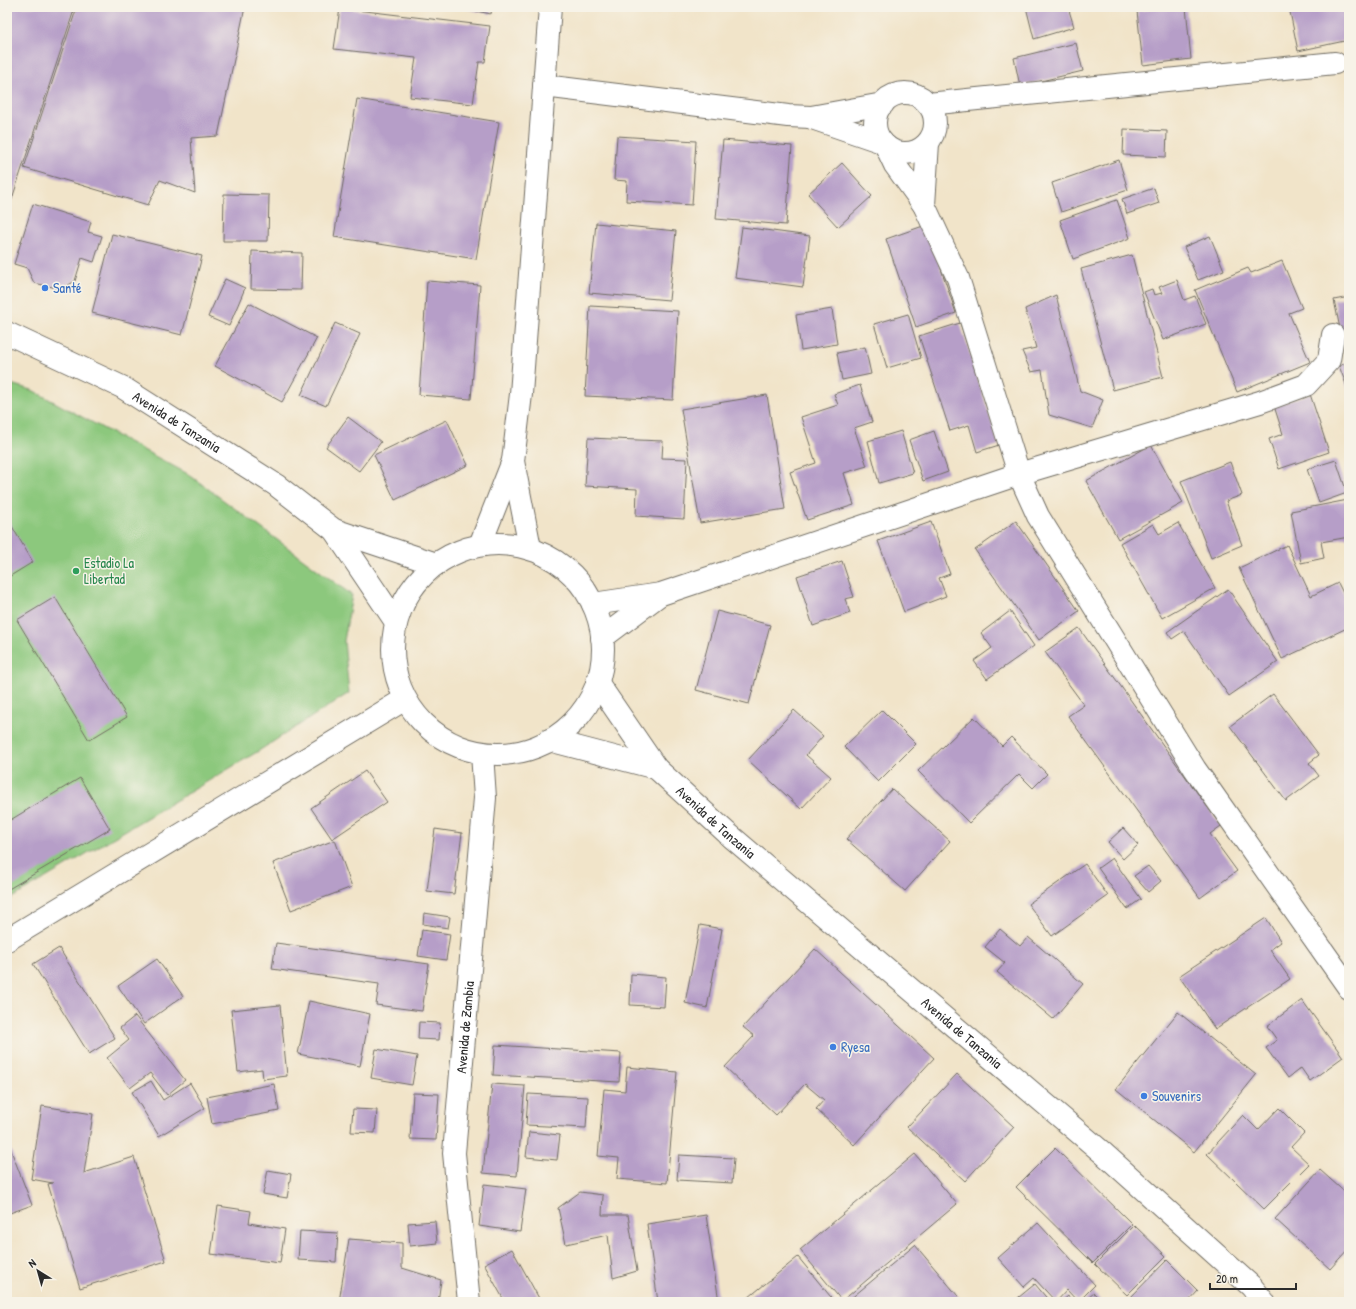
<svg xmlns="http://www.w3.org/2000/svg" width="1356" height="1309" font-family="'Patrick Hand',sans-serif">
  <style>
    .green { fill: #8cc87d; stroke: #5c7a54 }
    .building { fill: #b69ec8 }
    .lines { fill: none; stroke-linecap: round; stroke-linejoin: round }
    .minor-casing { stroke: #706c62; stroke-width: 24 }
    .major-casing { stroke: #706c62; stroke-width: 24 }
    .minor { stroke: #fff; stroke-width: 22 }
    .major { stroke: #fff; stroke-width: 22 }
    .shop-dot { fill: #3f7fe0; stroke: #f7f3e8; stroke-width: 1.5 }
    .leisure-dot { fill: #2e9e5b; stroke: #f7f3e8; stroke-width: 1.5 }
    .labels { text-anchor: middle; stroke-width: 3; stroke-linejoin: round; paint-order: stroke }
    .shop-label { font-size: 14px; fill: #366cbe; stroke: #f7f3e8; text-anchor: start }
    .street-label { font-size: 14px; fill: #2b2b2b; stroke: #f7f3e8 }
    .leisure-label { font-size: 14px; fill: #27864d; stroke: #f7f3e8; text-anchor: start }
  </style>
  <rect width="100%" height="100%" fill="#f7f3e8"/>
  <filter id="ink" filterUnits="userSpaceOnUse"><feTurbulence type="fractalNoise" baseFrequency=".025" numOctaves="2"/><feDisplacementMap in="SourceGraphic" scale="8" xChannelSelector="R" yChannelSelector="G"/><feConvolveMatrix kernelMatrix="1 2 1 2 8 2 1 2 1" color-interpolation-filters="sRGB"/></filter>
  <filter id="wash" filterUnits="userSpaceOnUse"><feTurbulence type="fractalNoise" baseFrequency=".012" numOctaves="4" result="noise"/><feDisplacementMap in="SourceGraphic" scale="16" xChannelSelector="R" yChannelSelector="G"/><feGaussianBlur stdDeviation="0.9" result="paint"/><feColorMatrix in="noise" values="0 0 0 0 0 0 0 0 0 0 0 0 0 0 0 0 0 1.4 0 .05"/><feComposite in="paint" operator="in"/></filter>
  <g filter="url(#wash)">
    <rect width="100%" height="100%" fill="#f1e4c9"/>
    <path class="green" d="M 7,383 L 32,390 L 188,474 L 352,595 L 344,641 L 349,693 L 257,752 L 7,901 Z"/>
    <g id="blocks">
      <path class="building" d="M 7,7 L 75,7 L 7,214 Z
        M 77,7 L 245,7 L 218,136 L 191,138 L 195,193 L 160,180 L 148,205 L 24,168 Z
        M 456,7 L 492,7 L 491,14 Z
        M 868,7 L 880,7 L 880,9 L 868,8 Z
        M 1026,7 L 1068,7 L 1074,27 L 1034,39 Z
        M 1170,7 L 1186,7 L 1191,59 L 1143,65 L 1137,11 Z
        M 1289,7 L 1349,7 L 1349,40 L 1298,51 Z
        M 340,8 L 490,26 L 485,62 L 479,62 L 473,104 L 410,97 L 416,58 L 334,49 Z
        M 1076,43 L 1083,71 L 1020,86 L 1014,58 Z
        M 357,99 L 499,122 L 476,259 L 334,237 Z
        M 1124,129 L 1167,131 L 1166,157 L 1123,155 Z
        M 617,136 L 696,141 L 692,205 L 626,201 L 627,181 L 614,180 Z
        M 723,140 L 792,146 L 786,225 L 716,219 Z
        M 1119,160 L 1128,190 L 1061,212 L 1052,183 Z
        M 842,163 L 872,196 L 838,227 L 808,194 Z
        M 1154,188 L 1159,203 L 1127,214 L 1122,199 Z
        M 224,194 L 269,195 L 268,241 L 223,241 Z
        M 1117,200 L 1130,238 L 1073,259 L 1060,220 Z
        M 33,204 L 91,222 L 88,232 L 102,236 L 94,262 L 82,258 L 75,281 L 62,289 L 34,283 L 27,268 L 14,264 Z
        M 596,223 L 676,231 L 669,300 L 589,293 Z
        M 926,225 L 956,313 L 916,327 L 886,239 Z
        M 742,227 L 810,236 L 803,287 L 735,278 Z
        M 112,234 L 202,256 L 182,335 L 92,313 Z
        M 1210,236 L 1224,270 L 1198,280 L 1184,247 Z
        M 252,251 L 302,253 L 301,290 L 251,289 Z
        M 1132,255 L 1163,377 L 1113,390 L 1081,269 Z
        M 1282,261 L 1302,308 L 1289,313 L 1310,362 L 1237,392 L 1195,290 L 1248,268 L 1251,273 Z
        M 225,279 L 245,288 L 229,326 L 208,317 Z
        M 1177,280 L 1184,300 L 1195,296 L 1206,324 L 1163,340 L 1144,292 L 1152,289 L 1154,295 L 1162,293 L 1159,287 Z
        M 427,281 L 480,285 L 471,399 L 419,395 Z
        M 1056,295 L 1080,391 L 1103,400 L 1092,428 L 1049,415 L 1042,370 L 1031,372 L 1022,351 L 1036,348 L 1025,309 Z
        M 1349,297 L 1349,336 L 1342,338 L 1334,300 Z
        M 249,303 L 317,338 L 282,402 L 215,366 Z
        M 590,306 L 678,311 L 673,400 L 585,396 Z
        M 832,309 L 837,344 L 801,350 L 796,315 Z
        M 908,314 L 921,358 L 887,368 L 874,324 Z
        M 335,323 L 360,334 L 326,406 L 301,395 Z
        M 960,323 L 999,445 L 977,452 L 969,425 L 950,431 L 919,336 Z
        M 865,347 L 871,374 L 842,380 L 837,353 Z
        M 1349,362 L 1349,392 L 1339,366 Z
        M 860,385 L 872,422 L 854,428 L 867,466 L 844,473 L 854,505 L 807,520 L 790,472 L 816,463 L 801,417 L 838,405 L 834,394 Z
        M 1310,394 L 1329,452 L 1279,469 L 1269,439 L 1283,434 L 1274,406 Z
        M 767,395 L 785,509 L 700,523 L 681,409 Z
        M 348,417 L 381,442 L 359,471 L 326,447 Z
        M 447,420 L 468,465 L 395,500 L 374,455 Z
        M 901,431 L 913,473 L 879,483 L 868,441 Z
        M 934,431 L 948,472 L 923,481 L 909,440 Z
        M 588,438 L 663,441 L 662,458 L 687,459 L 684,519 L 636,516 L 637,489 L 585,486 Z
        M 1151,445 L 1183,503 L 1118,539 L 1086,481 Z
        M 1336,460 L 1347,493 L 1319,503 L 1307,469 Z
        M 1230,462 L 1242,495 L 1226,501 L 1242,545 L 1211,558 L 1181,481 Z
        M 1348,500 L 1349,537 L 1321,542 L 1324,558 L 1301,563 L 1291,511 Z
        M 7,518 L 33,562 L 7,578 Z
        M 1016,521 L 1079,611 L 1039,640 L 975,550 Z
        M 931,522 L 950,574 L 939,578 L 946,596 L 904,612 L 878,541 Z
        M 1178,523 L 1215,588 L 1162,618 L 1120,543 L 1153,524 L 1159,534 Z
        M 1287,545 L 1311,596 L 1338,583 L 1349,605 L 1349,627 L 1282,659 L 1239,568 Z
        M 842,561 L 854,597 L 845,599 L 850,613 L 813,626 L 797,576 Z
        M 1228,589 L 1278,662 L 1229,696 L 1184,631 L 1172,639 L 1167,632 Z
        M 55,597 L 127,717 L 89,740 L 17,620 Z
        M 717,611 L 770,625 L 749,704 L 696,690 Z
        M 1010,611 L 1034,646 L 987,679 L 974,661 L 992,648 L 981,633 Z
        M 1079,628 L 1221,826 L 1210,834 L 1237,871 L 1200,898 L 1068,716 L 1084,705 L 1045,652 Z
        M 1273,694 L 1319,755 L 1309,763 L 1319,776 L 1286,801 L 1230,726 Z
        M 794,710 L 823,736 L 806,755 L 831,777 L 801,809 L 748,760 Z
        M 882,710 L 916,744 L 878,782 L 844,747 Z
        M 974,717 L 1002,746 L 1011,737 L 1047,774 L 1033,788 L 1019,774 L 969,823 L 918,771 Z
        M 365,771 L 387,802 L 332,839 L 311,808 Z
        M 80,778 L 110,829 L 7,890 L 7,822 Z
        M 892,789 L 950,841 L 905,891 L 846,839 Z
        M 1123,828 L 1138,845 L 1123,859 L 1108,842 Z
        M 435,829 L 462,833 L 454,894 L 427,891 Z
        M 335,840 L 352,887 L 291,910 L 273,863 Z
        M 1112,858 L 1141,899 L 1127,909 L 1098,868 Z
        M 1085,864 L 1108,896 L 1052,936 L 1028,904 Z
        M 1148,866 L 1161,881 L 1148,892 L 1134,876 Z
        M 424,913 L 450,917 L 448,928 L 423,924 Z
        M 1266,918 L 1281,942 L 1270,950 L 1290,979 L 1215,1029 L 1179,976 Z
        M 700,925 L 722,929 L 707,1008 L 685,1003 Z
        M 1000,929 L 1020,946 L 1028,937 L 1083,984 L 1053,1019 L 997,972 L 1005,963 L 985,947 Z
        M 422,930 L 450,934 L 446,960 L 418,956 Z
        M 276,943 L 429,964 L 422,1011 L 376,1005 L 379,984 L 272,969 Z
        M 59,948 L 115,1038 L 89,1054 L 33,964 Z
        M 815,949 L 934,1058 L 854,1145 L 816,1109 L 824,1100 L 805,1084 L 776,1115 L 725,1067 L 754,1036 L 743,1027 Z
        M 157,959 L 183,996 L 144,1024 L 118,986 Z
        M 631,974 L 666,977 L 664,1007 L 630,1005 Z
        M 1302,1000 L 1343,1057 L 1310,1081 L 1301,1068 L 1288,1078 L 1266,1048 L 1277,1040 L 1267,1026 Z
        M 309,1001 L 370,1014 L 360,1066 L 298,1054 Z
        M 280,1005 L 287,1076 L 263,1079 L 262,1069 L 238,1072 L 231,1010 Z
        M 1178,1012 L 1256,1075 L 1194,1152 L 1116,1089 Z
        M 135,1016 L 185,1080 L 167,1095 L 150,1073 L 130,1088 L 107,1058 L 129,1040 L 120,1028 Z
        M 419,1022 L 440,1023 L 439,1040 L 418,1039 Z
        M 495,1045 L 621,1053 L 619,1082 L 493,1075 Z
        M 376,1049 L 417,1056 L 412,1085 L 371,1078 Z
        M 627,1067 L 677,1072 L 667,1183 L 617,1179 L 619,1158 L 598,1156 L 604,1089 L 625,1091 Z
        M 957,1074 L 1014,1127 L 965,1181 L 907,1127 Z
        M 151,1081 L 163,1100 L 190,1083 L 205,1108 L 159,1136 L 132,1092 Z
        M 274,1084 L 279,1111 L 212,1124 L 207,1097 Z
        M 492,1084 L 525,1086 L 517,1176 L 483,1173 Z
        M 413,1093 L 439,1094 L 436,1140 L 410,1139 Z
        M 528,1094 L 588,1097 L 586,1128 L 526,1125 Z
        M 42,1106 L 93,1114 L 84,1173 L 134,1157 L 166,1261 L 80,1288 L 48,1184 L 53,1183 L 31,1179 Z
        M 1279,1108 L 1304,1133 L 1291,1147 L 1309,1164 L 1264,1209 L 1207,1154 L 1243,1115 L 1258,1130 Z
        M 353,1109 L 377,1110 L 375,1133 L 351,1132 Z
        M 529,1132 L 560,1135 L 557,1160 L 526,1157 Z
        M 7,1140 L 32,1205 L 7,1214 Z
        M 1055,1148 L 1132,1224 L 1093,1263 L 1016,1187 Z
        M 915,1154 L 957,1204 L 842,1301 L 800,1250 Z
        M 679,1155 L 734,1158 L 732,1183 L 677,1180 Z
        M 268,1170 L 291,1174 L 287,1198 L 263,1194 Z
        M 1320,1170 L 1349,1196 L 1349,1248 L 1330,1269 L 1275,1219 Z
        M 484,1184 L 526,1189 L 520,1232 L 479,1226 Z
        M 580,1192 L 603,1195 L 602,1215 L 628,1215 L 637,1271 L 613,1278 L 608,1235 L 566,1244 L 558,1208 Z
        M 218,1206 L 251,1211 L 249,1223 L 285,1229 L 280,1263 L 211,1254 Z
        M 706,1215 L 719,1302 L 658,1302 L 647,1224 Z
        M 435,1221 L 437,1243 L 410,1246 L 408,1223 Z
        M 1038,1223 L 1095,1285 L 1078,1302 L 1067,1290 L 1056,1302 L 1034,1278 L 1024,1287 L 998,1258 Z
        M 1134,1225 L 1166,1256 L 1127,1295 L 1095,1264 Z
        M 300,1231 L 338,1233 L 336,1262 L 298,1260 Z
        M 349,1239 L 402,1243 L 402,1268 L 441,1280 L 438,1302 L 339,1302 Z
        M 915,1245 L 963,1302 L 850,1302 L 849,1300 Z
        M 512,1249 L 541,1302 L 505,1302 L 484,1264 Z
        M 798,1257 L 835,1302 L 743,1302 Z
        M 1167,1260 L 1198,1291 L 1188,1302 L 1132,1302 L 1129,1299 Z
        M 1035,1284 L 1050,1302 L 1013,1302 Z
        M 1094,1293 L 1102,1302 L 1083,1302 Z
        M 1068,1296 L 1072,1302 L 1061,1302 Z"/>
    </g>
  </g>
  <g filter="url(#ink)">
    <use href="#blocks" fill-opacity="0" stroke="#706c62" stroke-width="1"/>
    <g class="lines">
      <defs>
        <g id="minor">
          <path d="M 544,86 L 788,116 L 811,117 L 883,104"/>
          <circle cx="905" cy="123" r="30"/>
          <path d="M 928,104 L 1335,63"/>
          <path d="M 812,118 L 882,142"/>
          <path d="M 886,146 L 895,165 L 924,205 L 958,278 L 1019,474 L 1260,402 L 1306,385 L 1329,360 L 1333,335"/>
          <path d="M 924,205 L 928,143"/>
          <path d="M 513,461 L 530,548"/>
          <path d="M 480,545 L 513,461 L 521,394 L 550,7"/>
          <path d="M 593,604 L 661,594 L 1019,474 L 1038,516 L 1195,769 L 1349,988"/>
          <path d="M 602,638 L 658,596"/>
          <path d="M 7,940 L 405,699"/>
          <path id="s1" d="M 469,1302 L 454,1153 L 485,798 L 482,753"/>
        </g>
        <g id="major">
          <path id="s2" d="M 7,333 L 122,387 L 276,485 L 334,530 L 396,622"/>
          <path d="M 334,530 L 436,564"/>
          <circle cx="498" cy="649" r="105"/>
          <path id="s3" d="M 597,682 L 656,768 L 727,833 L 1103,1153 L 1251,1286 L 1264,1302"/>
          <path d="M 549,740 L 656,768"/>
        </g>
      </defs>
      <use href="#minor" class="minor-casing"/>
      <use href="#major" class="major-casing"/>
      <use href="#minor" class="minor"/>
      <use href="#major" class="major"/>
    </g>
  </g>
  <g class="shop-dot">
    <circle cx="45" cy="288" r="4"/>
    <circle cx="833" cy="1047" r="4"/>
    <circle cx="1144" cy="1096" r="4"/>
  </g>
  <circle class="leisure-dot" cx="76" cy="571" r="4"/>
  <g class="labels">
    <g class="shop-label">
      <text x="53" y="293">Santé</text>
      <text x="841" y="1052">Ryesa</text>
      <text x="1152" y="1101">Souvenirs</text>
    </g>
    <g class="street-label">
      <text dy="5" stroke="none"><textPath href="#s2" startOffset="192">Avenida de Tanzania</textPath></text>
      <text dy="5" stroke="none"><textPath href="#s3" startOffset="185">Avenida de Tanzania</textPath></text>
      <text dy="5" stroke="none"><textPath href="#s1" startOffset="276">Avenida de Zambia</textPath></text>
      <text dy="5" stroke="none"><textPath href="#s3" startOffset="509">Avenida de Tanzania</textPath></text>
    </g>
    <g class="leisure-label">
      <text x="84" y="568">Estadio La<tspan x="84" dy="16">Libertad</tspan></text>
    </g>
  </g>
  <rect width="1356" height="1309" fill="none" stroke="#f7f3e8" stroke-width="24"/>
  <g transform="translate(38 1271) rotate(323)" stroke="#f7f3e8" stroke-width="3" paint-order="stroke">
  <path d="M0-3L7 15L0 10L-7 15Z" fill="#2b2b2b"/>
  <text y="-6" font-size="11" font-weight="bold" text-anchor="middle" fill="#2b2b2b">N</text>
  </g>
  <path d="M1210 1283v6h86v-6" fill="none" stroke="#2b2b2b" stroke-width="2"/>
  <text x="1216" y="1283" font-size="12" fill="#2b2b2b" stroke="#f7f3e8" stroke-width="3" paint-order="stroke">20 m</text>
</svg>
